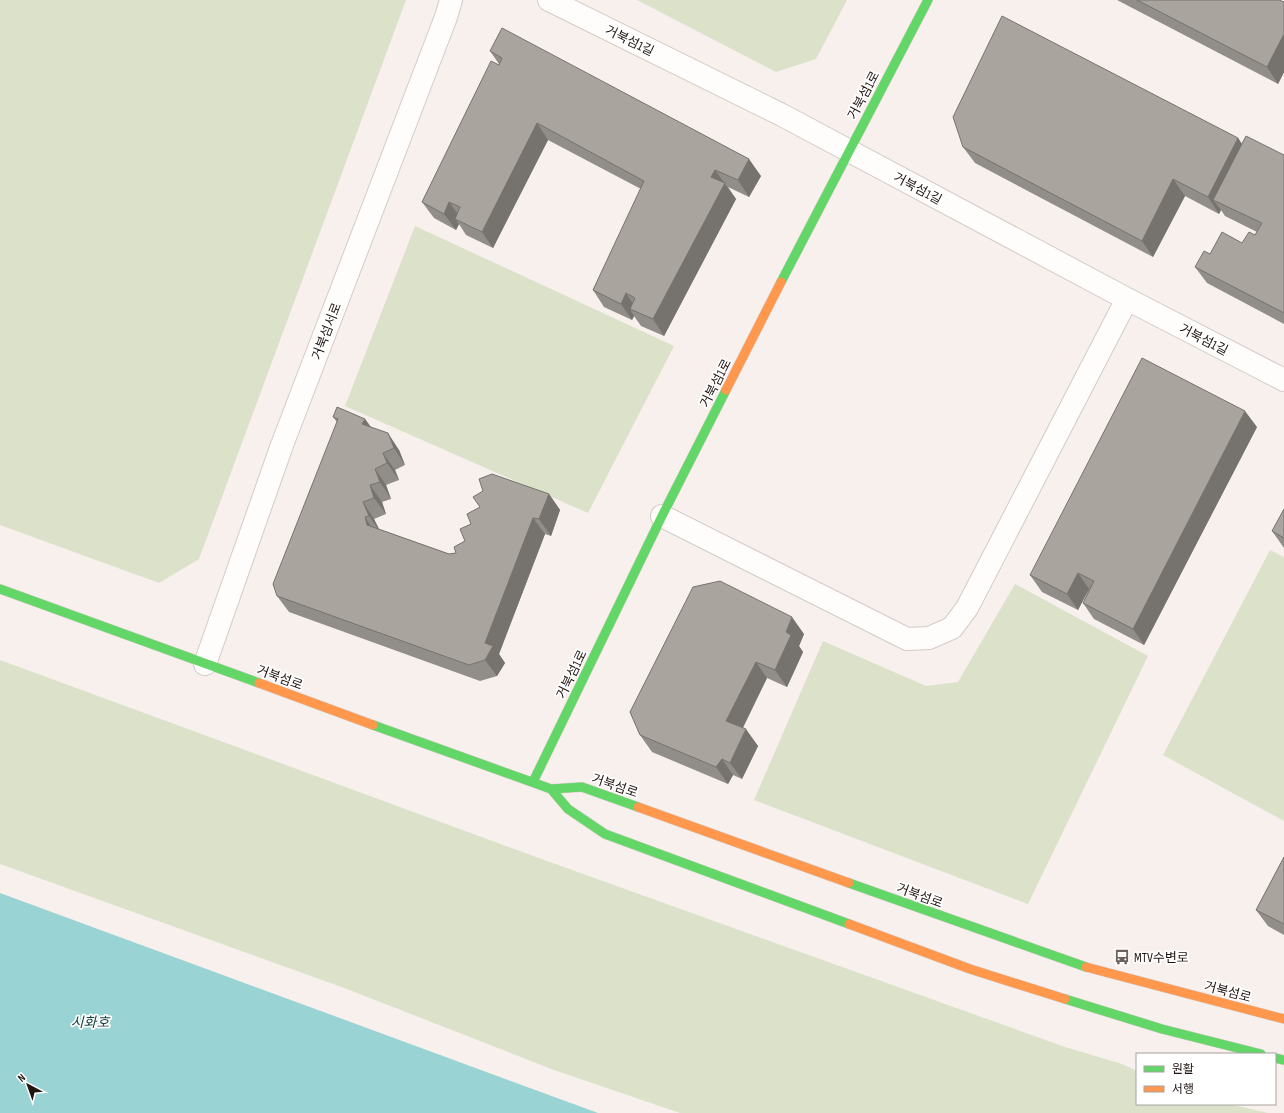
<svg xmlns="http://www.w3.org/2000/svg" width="1284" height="1113" font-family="'Sofia Sans Condensed','Noto Sans KR',sans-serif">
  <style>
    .green { fill: #dbe2c9 }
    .water { fill: #99d3d3 }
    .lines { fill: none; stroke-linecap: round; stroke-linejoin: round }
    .street-casing { stroke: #d4cbc7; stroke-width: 24 }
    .fast-casing { stroke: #d4cbc7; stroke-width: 10 }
    .slow-casing { stroke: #d4cbc7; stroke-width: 10 }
    .street { stroke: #fefdfc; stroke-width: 22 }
    .fast { stroke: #63d668; stroke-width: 9 }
    .slow { stroke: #ff974d; stroke-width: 9 }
    .wall { fill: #918d88 }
    .shaded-wall { fill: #76736f }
    .building { fill: #a9a49e; stroke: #76736f }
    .labels { text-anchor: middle; stroke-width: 3.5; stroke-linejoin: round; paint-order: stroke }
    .street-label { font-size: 13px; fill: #201511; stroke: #fff }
    .poi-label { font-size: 13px; fill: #201511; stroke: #fff; text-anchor: start }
    .water-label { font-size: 14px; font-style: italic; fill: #153e3f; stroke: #fff }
  </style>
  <rect width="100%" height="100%" fill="#f7f0ed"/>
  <path class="green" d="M 0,0 L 406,0 L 199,559 L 159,583 L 0,525 Z
    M 637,0 L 847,0 L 816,59 L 776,72 Z
    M 415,226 L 674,346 L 588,513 L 345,406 Z
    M 1270,550 L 1284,557 L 1284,821 L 1163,755 Z
    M 1015,584 L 1148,656 L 1028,904 L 754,800 L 823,641 L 926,686 L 958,682 Z
    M 0,660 L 536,857 L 1065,1047 L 1122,1064 L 1137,1071 L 1137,1104 L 1229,1104 L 1268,1113 L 680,1113 L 554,1070 L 347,989 L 0,864 Z"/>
  <path class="water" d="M 0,893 L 598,1113 L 0,1113 Z"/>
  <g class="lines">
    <defs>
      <path id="street" d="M 549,0 L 782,115 L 1127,299 L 1284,380
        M 662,516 L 907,639 L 929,638 L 952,628 L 967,608 L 1127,299
        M 205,664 L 282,445 L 446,17 L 451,0"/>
      <path id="fast" d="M 781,282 L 928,0
        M 0,589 L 259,683
        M 373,725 L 551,789 L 582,787 L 638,807
        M 533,782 L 662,516 L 726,390
        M 551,789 L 568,809 L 605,834 L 849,924
        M 849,883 L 1086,967
        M 1065,999 L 1162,1029 L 1261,1054
        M 1275,1058 L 1284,1060"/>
      <path id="slow" d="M 726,390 L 781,282
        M 259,683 L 373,725
        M 638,807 L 849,883
        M 849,924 L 970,969 L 1065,999
        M 1086,967 L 1284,1019"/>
    </defs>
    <use href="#street" class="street-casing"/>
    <use href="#fast" class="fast-casing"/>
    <use href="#slow" class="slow-casing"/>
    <use href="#street" class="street"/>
    <use href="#fast" class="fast"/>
    <use href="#slow" class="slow"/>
  </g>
  <path class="wall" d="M 1117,0 L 1279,0 L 1284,2 L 1284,72 L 1278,84 Z
    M 490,51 L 761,176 L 749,197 L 728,187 L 736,199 L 664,336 L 641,326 L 634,316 L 632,320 L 604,307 L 593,290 L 641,189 L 548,140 L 493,248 L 466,235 L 459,224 L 456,230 L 434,218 L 422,202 L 499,64 Z
    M 1238,138 L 1242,144 L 1284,155 L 1284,324 L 1207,283 L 1195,267 L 1210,254 L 1242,243 L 1255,235 L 1257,232 L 1225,216 L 1221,210 L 1219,214 L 1185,196 L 1153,257 L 975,163 L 963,147 Z
    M 333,417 L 365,419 L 371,427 L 399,450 L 405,465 L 395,470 L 399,480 L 386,485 L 391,499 L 382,502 L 386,514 L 374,519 L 379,529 L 449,554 L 456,553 L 465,541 L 549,494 L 560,510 L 551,536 L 545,534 L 499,654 L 505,663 L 497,676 L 480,681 L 289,612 L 277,596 L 337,422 Z
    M 1257,427 L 1144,645 L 1094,619 L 1083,603 L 1089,589 L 1078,610 L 1042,592 L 1030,575 Z
    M 1284,509 L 1284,548 L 1272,531 Z
    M 804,634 L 799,646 L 803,652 L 787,687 L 767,678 L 743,728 L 758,746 L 742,779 L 733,775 L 728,784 L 652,752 L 640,735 L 630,712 Z
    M 1284,857 L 1284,935 L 1268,926 L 1256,910 Z"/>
  <path class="shaded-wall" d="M 1284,34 L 1284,72 L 1278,84 L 1267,67 Z
    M 537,123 L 548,140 L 493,248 L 482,232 Z
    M 1238,138 L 1249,155 L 1213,200 L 1221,210 L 1219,214 L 1208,197 Z
    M 749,159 L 761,176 L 749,197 L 738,180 Z
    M 715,170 L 736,199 L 664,336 L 653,319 L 711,177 Z
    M 1173,179 L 1185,196 L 1153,257 L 1142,241 Z
    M 449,202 L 461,218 L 455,219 L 459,224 L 456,230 L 444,214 Z
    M 626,293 L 637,310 L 630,309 L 634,316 L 632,320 L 621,304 Z
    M 1245,411 L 1257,427 L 1144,645 L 1133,629 Z
    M 365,419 L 376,435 L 362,424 Z
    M 388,433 L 399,450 L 405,465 L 394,448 Z
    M 383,453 L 395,470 L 399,480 L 387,463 Z
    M 375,469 L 386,485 L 391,499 L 380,482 Z
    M 370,485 L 382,502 L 386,514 L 374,498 Z
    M 549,494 L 560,510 L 551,536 L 539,519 Z
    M 363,502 L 374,519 L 381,533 L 369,516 Z
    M 365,517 L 376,534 L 367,525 Z
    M 533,518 L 545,534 L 499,654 L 505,663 L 497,676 L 485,660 L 485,643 Z
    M 1078,573 L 1089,589 L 1078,610 L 1067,594 Z
    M 792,617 L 804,634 L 799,646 L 803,652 L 787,687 L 775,670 L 786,632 Z
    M 756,662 L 767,678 L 738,737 L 726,721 Z
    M 746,729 L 758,746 L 742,779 L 730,763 Z
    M 722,759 L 733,775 L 728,784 L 716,767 Z"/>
  <path class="building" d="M 1137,0 L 1279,0 L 1284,2 L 1284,34 L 1267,67 Z
    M 1002,16 L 1238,138 L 1208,197 L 1173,179 L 1142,241 L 963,147 L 953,117 Z
    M 502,28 L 749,159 L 738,180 L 715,170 L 711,177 L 725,183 L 653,319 L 630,309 L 635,298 L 626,293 L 621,304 L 593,290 L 644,181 L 537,123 L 482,232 L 455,219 L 460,207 L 449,202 L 444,214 L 422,202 L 491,61 L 499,65 L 502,58 L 490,51 Z
    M 1246,136 L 1284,155 L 1284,313 L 1195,267 L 1204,251 L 1210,254 L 1222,232 L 1242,243 L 1249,232 L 1255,235 L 1262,223 L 1213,200 Z
    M 1142,358 L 1245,411 L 1133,629 L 1083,603 L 1094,581 L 1078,573 L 1067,594 L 1030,575 Z
    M 337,407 L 365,419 L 362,424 L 388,433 L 394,448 L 383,453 L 387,463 L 375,469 L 380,482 L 370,485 L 374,498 L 363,502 L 369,516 L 365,517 L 367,525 L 449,554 L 456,553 L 454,547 L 465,541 L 460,529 L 471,524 L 467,514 L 480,507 L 473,497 L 483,491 L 479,479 L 492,474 L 549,494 L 539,519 L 533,518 L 485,643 L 493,646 L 485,660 L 469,665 L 277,596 L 273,584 L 338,419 L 333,417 Z
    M 1284,509 L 1284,538 L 1272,531 Z
    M 720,581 L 792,617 L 786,632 L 791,635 L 775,670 L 756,662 L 726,721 L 746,729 L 730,763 L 722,759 L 716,767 L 640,735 L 630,712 L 693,587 Z
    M 1284,857 L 1284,924 L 1256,910 Z"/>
  <defs>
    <symbol id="bus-bare" viewBox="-9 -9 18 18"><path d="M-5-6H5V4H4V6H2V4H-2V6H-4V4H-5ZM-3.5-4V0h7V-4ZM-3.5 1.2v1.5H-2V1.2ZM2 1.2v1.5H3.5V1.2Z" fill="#6b625e" stroke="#fff" stroke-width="2.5" paint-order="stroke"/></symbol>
  </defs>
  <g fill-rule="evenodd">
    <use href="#bus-bare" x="1111" y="946" width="22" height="22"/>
  </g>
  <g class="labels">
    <g class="street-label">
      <text transform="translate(630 40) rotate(26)" y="5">거북섬1길</text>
      <text transform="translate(863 95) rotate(-62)" y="5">거북섬1로</text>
      <text transform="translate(918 188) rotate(28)" y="5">거북섬1길</text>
      <text transform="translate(326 331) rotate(-69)" y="5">거북섬서로</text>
      <text transform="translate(1204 339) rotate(27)" y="5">거북섬1길</text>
      <text transform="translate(715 383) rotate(-63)" y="5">거북섬1로</text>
      <text transform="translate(571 674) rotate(-64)" y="5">거북섬1로</text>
      <text transform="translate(280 677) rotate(20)" y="5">거북섬로</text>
      <text transform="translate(615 785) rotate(19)" y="5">거북섬로</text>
      <text transform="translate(920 895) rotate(20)" y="5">거북섬로</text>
      <text transform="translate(1228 991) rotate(15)" y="5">거북섬로</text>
    </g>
    <g class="poi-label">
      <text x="1134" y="962">MTV수변로</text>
    </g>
    <g class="water-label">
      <text x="90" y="1027">시화호</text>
    </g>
  </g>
  <rect x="1136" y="1053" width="140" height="52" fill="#ffffff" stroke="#a6a1a0"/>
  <rect x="1144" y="1066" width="20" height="6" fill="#63d668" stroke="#a6a1a0"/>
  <text x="1172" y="1073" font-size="12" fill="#201511">원활</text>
  <rect x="1144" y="1086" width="20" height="6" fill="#ff974d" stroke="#a6a1a0"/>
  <text x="1172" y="1093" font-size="12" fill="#201511">서행</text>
  <g transform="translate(28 1085) rotate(319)" stroke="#ffffff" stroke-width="3" paint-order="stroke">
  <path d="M0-3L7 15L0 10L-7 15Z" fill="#201511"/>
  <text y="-6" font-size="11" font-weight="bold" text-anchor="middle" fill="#201511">N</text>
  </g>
</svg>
